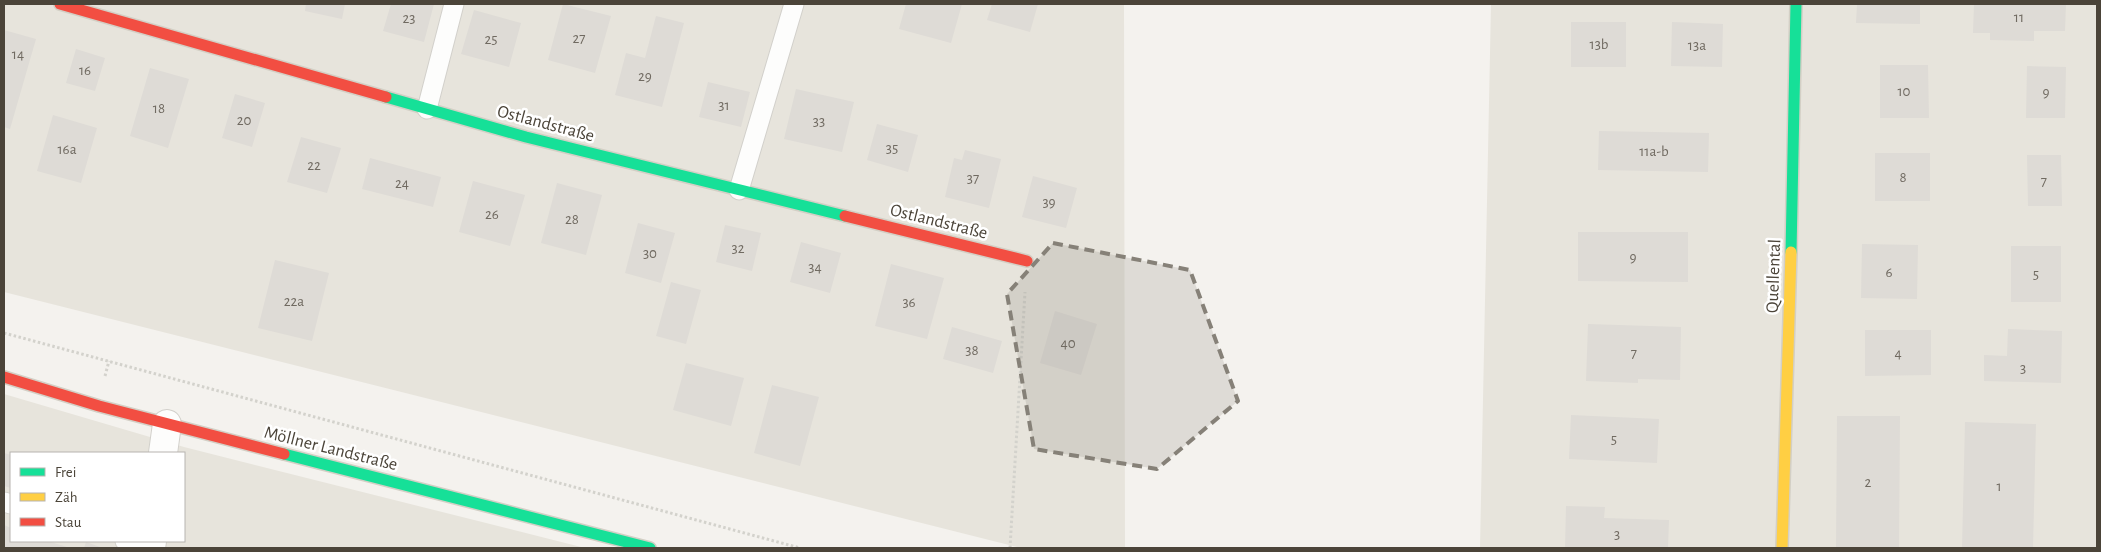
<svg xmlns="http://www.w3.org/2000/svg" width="2101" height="552" font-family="'Alegreya Sans',sans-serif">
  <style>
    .residential { fill: #e7e4dc; fill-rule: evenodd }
    .building { fill: #dedbd6 }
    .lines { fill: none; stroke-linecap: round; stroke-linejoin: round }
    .lane-casing { stroke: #d2d0cb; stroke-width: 21 }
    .street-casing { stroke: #d2d0cb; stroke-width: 30 }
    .fast-casing { stroke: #d3cfc5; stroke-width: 14 }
    .slow-casing { stroke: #d3cfc5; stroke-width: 14 }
    .jam-casing { stroke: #d3cfc5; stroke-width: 14 }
    .path { stroke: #d3d2cc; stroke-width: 3; stroke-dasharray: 2.5 2.5; stroke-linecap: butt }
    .lane { stroke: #fdfdfc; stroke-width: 19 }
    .street { stroke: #fdfdfc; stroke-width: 28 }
    .fast { stroke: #16e098; stroke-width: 11 }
    .slow { stroke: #ffcf43; stroke-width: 11 }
    .jam { stroke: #f24e42; stroke-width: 11 }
    .marked { fill: #868178; fill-opacity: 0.2; stroke: #868178; stroke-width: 4; stroke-dasharray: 10 6; stroke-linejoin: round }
    .labels { text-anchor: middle; stroke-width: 5; stroke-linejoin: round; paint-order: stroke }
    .number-label { font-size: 15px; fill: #706a61 }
    .street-label { font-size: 18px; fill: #4b4439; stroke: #fff }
  </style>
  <rect width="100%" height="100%" fill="#f4f2ee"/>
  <path class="residential" d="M 4,4 L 1124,4 L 1125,548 L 1021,548 L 4,292 Z
    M 1491,4 L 2097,4 L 2097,548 L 1480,548 Z
    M 4,394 L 184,447 L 585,548 L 4,548 ZM 11,453 L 184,453 L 184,541 L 11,541 Z"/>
  <path class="building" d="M 306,4 L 345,4 L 342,19 L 305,11 Z
    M 391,4 L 434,4 L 424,42 L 383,31 Z
    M 563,4 L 611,16 L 595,73 L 548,60 Z
    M 906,4 L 962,4 L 951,43 L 899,29 Z
    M 992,4 L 1038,4 L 1030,32 L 987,20 Z
    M 1857,4 L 1920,4 L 1920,24 L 1856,23 Z
    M 1974,4 L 2066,4 L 2065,31 L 2034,31 L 2034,41 L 1990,40 L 1990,33 L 1973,33 Z
    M 474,10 L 521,23 L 509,67 L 461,54 Z
    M 656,16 L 684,23 L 662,107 L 615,95 L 626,53 L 645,58 Z
    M 1571,22 L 1626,22 L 1626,67 L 1571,67 Z
    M 1672,22 L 1723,24 L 1722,67 L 1671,66 Z
    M 4,30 L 36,39 L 10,129 L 4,127 Z
    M 76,49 L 105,58 L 95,91 L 66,83 Z
    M 1880,65 L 1928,65 L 1929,118 L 1880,118 Z
    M 2027,66 L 2066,67 L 2065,118 L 2026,118 Z
    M 150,68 L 189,79 L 168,148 L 130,136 Z
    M 708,82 L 750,92 L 741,127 L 699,117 Z
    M 796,89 L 854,102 L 842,152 L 784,139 Z
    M 235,94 L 265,103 L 252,147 L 222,138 Z
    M 53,115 L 97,128 L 81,183 L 37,171 Z
    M 877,124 L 918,135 L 908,172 L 867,160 Z
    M 1599,131 L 1709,133 L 1708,172 L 1598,170 Z
    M 301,137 L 341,148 L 327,193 L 287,182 Z
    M 965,150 L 1001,159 L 989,208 L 945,197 L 954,158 L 962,160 Z
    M 1875,153 L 1930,153 L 1930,201 L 1875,201 Z
    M 2027,155 L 2061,155 L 2062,206 L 2028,206 Z
    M 370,158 L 441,177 L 433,207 L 362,189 Z
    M 1033,176 L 1077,188 L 1066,228 L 1022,217 Z
    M 473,181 L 525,195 L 510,246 L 459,232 Z
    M 557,183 L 602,195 L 586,255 L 541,243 Z
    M 638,223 L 675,233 L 661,283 L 625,273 Z
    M 725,225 L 761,233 L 752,271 L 716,262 Z
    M 1578,232 L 1688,232 L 1688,282 L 1578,281 Z
    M 801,242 L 841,253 L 830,293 L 790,282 Z
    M 1862,244 L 1918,245 L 1917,299 L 1861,298 Z
    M 2011,246 L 2061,246 L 2061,302 L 2011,302 Z
    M 275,260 L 329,273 L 312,341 L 258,328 Z
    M 891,264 L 944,278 L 927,339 L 875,326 Z
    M 671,282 L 701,290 L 686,344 L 656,336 Z
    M 1055,311 L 1097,324 L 1081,375 L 1040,363 Z
    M 1588,324 L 1681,327 L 1680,380 L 1638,379 L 1638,383 L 1586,381 Z
    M 952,327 L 1002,341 L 993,373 L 943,359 Z
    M 2008,329 L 2062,331 L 2061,383 L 1984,381 L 1984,355 L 2007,356 Z
    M 1865,330 L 1931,330 L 1931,375 L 1865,376 Z
    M 686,363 L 744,378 L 731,426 L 673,410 Z
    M 772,385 L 819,397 L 800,466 L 754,453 Z
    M 1571,415 L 1659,419 L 1657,463 L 1569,459 Z
    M 1837,416 L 1900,416 L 1899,548 L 1836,548 Z
    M 1965,422 L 2036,424 L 2033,548 L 1962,548 Z
    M 4,453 L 11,455 L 11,488 L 4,486 Z
    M 1566,506 L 1605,507 L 1604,518 L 1669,520 L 1668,548 L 1565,548 Z
    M 4,525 L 11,528 L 11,541 L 48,541 L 70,548 L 4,548 Z
    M 86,542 L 103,548 L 84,548 Z"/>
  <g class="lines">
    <defs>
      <path id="lane" d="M 427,109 L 454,4
        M 739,190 L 794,4
        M 4,502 L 11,504
        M 125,541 L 148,548"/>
      <path id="street" d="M 163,453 L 167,424
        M 151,548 L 152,541"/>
      <path id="fast" d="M 386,97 L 526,137 L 845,216
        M 1791,252 L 1796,4
        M 284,454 L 650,548"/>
      <path id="slow" d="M 1782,548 L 1791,252"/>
      <path id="jam" d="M 60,4 L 386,97
        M 845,216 L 1027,261
        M 4,377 L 99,406 L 284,454"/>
    </defs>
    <use href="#lane" class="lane-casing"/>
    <use href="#street" class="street-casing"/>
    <use href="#fast" class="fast-casing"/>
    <use href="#slow" class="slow-casing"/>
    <use href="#jam" class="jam-casing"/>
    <path class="path" d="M 4,333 L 800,548
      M 105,376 L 109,361
      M 1010,548 L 1025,292"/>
    <use href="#lane" class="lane"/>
    <use href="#street" class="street"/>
    <use href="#fast" class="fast"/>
    <use href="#slow" class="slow"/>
    <use href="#jam" class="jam"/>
  </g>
  <path class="marked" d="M 1053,243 L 1190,270 L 1238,401 L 1157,469 L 1034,449 L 1007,294 Z"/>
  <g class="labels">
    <g class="number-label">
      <text x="2019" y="22">11</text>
      <text x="409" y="23">23</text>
      <text x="579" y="43">27</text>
      <text x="491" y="44">25</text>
      <text x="1599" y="49">13b</text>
      <text x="1697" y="50">13a</text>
      <text x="18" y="59">14</text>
      <text x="85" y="75">16</text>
      <text x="645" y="81">29</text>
      <text x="1904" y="96">10</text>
      <text x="2046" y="97">9</text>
      <text x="724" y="110">31</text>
      <text x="159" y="113">18</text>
      <text x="244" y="125">20</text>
      <text x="819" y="126">33</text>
      <text x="892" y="153">35</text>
      <text x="67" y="154">16a</text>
      <text x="1654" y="156">11a-b</text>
      <text x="314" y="170">22</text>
      <text x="1903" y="182">8</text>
      <text x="973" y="183">37</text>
      <text x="2044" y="186">7</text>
      <text x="402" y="188">24</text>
      <text x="1049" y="207">39</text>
      <text x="492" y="219">26</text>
      <text x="572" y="224">28</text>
      <text x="738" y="253">32</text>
      <text x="650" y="258">30</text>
      <text x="1633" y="262">9</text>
      <text x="815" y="272">34</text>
      <text x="1889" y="277">6</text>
      <text x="2036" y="279">5</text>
      <text x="294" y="306">22a</text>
      <text x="909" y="307">36</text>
      <text x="1068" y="348">40</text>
      <text x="972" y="355">38</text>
      <text x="1634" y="358">7</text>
      <text x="1898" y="358">4</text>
      <text x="2023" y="373">3</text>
      <text x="1614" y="444">5</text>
      <text x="1868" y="487">2</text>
      <text x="1999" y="491">1</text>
      <text x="1617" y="539">3</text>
    </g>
    <g class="street-label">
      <text transform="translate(546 123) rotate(15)" y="6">Ostlandstraße</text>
      <text transform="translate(939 221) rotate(14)" y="6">Ostlandstraße</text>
      <text transform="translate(1773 276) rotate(-88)" y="6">Quellental</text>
      <text transform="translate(331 448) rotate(14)" y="6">Möllner Landstraße</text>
    </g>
  </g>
  <rect width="2101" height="552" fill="none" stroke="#4b4439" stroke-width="10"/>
  <rect x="10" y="452" width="175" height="90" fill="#ffffff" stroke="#b7b4b0"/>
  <rect x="20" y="468" width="25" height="8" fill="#16e098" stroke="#b7b4b0"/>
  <text x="55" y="477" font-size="15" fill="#4b4439">Frei</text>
  <rect x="20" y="493" width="25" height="8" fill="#ffcf43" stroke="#b7b4b0"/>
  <text x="55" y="502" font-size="15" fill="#4b4439">Zäh</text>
  <rect x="20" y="518" width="25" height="8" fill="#f24e42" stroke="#b7b4b0"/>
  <text x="55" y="527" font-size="15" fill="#4b4439">Stau</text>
</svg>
